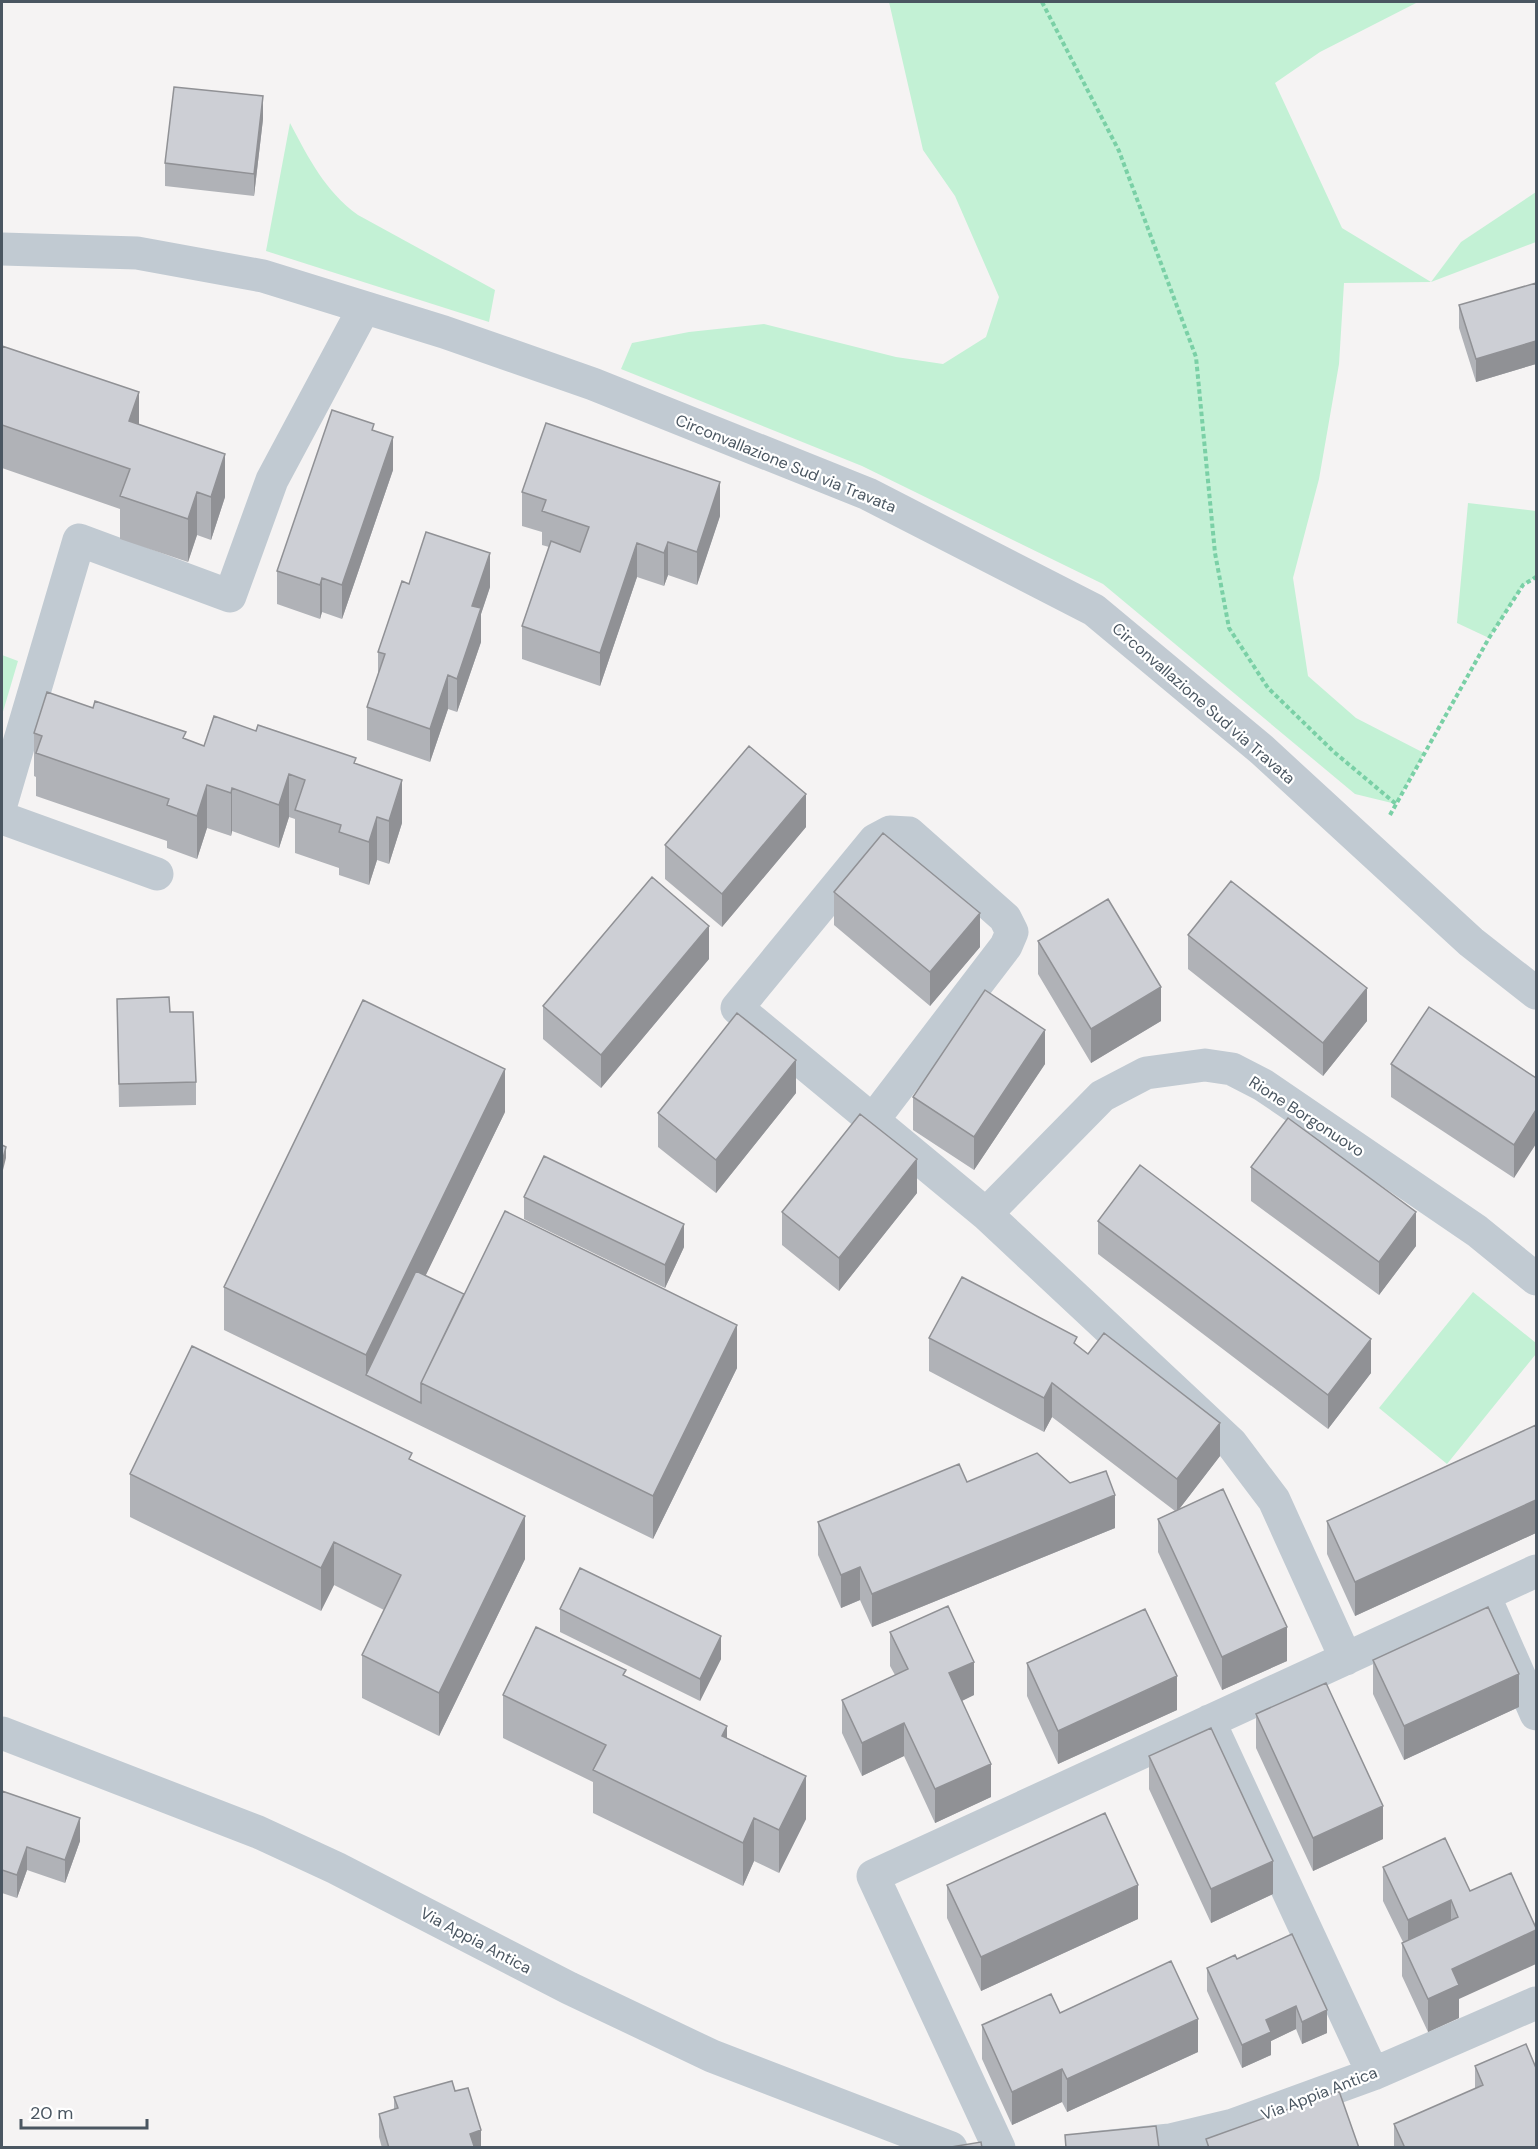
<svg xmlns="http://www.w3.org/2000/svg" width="1538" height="2149" font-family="'DM Sans',sans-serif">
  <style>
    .green { fill: #c3f1d5 }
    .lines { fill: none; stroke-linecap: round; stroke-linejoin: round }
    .path { stroke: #7ad0a6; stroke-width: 4; stroke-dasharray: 4.5 3; stroke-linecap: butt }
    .minor { stroke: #c1cad2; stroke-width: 33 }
    .wall { fill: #b0b2b7 }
    .shaded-wall { fill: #909195 }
    .building { fill: #cdcfd5; stroke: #909195; stroke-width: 1.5 }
    .labels { text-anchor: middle; stroke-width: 4.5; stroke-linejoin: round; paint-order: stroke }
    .street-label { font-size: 16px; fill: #4a5661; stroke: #fff }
  </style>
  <rect width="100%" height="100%" fill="#f5f3f3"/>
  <path class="green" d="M 889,2 L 1418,2 L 1320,52 L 1275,83 L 1342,228 L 1431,282 L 1461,242 L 1536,192 L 1536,242 L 1431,282 L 1344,283 L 1339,364 L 1319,479 L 1293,578 L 1308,676 L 1356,718 L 1424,753 L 1396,804 L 1355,794 L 1103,584 L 862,466 L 621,369 L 632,343 L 689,332 L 764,324 L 896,357 L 943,364 L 986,337 L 999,297 L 955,196 L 923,150 Z
    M 290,123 C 309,159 325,191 358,215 L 495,290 L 489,322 L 266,251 Z
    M 1468,503 L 1536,511 L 1536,577 L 1523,585 L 1489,638 L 1457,623 Z
    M 2,655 L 18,661 L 2,715 Z
    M 1473,1292 L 1536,1343 L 1536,1354 L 1447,1464 L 1379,1408 Z"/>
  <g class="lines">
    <path class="path" d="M 1042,2 L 1119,151 L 1196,357 L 1215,553 L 1229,628 L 1268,688 L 1334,752 L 1396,804
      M 1390,815 L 1489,638 L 1523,585 L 1536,577"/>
    <path class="minor" d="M 2,249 L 137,253 L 263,276 L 444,332 L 593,384 L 868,494 L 1094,610 L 1261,749 L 1471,942 L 1536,993
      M 2,801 L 79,540 L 230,596 L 272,480 L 364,308
      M 2,818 L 157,874
      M 873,1120 L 1006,946 L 1012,932 L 1005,918 L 909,833 L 890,832 L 875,840 L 737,1008 L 986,1214 L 1231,1443 L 1274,1500 L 1346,1659
      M 986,1214 L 1102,1096 L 1146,1073 L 1205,1065 L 1232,1069 L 1263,1085 L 1477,1231 L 1536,1279
      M 1536,1571 L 1484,1595 L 1536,1714
      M 1209,1721 L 1373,2074
      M 2,1733 L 258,1832 L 336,1868 L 569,1988 L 712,2056 L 951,2148
      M 999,2148 L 873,1876 L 1484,1595
      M 1092,2148 L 1170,2140 L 1233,2125 L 1373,2074 L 1536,2003"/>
  </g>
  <path class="wall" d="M 263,119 L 254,196 L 165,186 L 165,163 Z
    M 1536,283 L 1536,364 L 1476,382 L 1459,328 L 1459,305 Z
    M 2,346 L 139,425 L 225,497 L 211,540 L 197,535 L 188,562 L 120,539 L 120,509 L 2,468 Z
    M 374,430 L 393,470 L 342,619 L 322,612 L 320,619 L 277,604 L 277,571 Z
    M 522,492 L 720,516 L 697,585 L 668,575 L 664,586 L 637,577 L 600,686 L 522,659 L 522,626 L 549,547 L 542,545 L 542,532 L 522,526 Z
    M 409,584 L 490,587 L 481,614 L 481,642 L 457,712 L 448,709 L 430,762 L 367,740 L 367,707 L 378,674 L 378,652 Z
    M 256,731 L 356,764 L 402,823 L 389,864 L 377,860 L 369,885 L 339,875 L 339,868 L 295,853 L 295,819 L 289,817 L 279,848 L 232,831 L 231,836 L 207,828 L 197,859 L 167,848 L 167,841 L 36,796 L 36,777 L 34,776 L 34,733 L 186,739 L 204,746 Z
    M 806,827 L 722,927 L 665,879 L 665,845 Z
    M 834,892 L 980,947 L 930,1006 L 834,925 Z
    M 1188,935 L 1367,1021 L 1323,1076 L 1188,969 Z
    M 1038,941 L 1161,1021 L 1091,1063 L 1038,974 Z
    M 709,959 L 601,1088 L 543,1039 L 543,1006 Z
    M 117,999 L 170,1012 L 196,1082 L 196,1105 L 119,1107 Z
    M 1045,1064 L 974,1170 L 913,1130 L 913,1097 Z
    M 1391,1064 L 1536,1078 L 1514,1178 L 1391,1097 Z
    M 796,1093 L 716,1193 L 658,1147 L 658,1113 Z
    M 505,1112 L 425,1276 L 464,1294 L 737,1368 L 653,1539 L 224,1330 L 224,1287 Z
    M 1251,1167 L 1416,1246 L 1379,1295 L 1251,1201 Z
    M 917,1193 L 839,1291 L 782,1245 L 782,1212 Z
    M 524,1197 L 684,1247 L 665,1288 L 524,1219 Z
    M 1098,1221 L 1371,1373 L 1328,1429 L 1098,1254 Z
    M 929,1338 L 1077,1345 L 1220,1456 L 1179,1509 L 1287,1661 L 1222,1690 L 1158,1552 L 1158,1519 L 1175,1511 L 1052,1417 L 1044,1432 L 929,1371 Z
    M 1536,1425 L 1536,1533 L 1355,1616 L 1327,1554 L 1327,1521 Z
    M 412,1461 L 525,1559 L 439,1736 L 362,1698 L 362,1655 L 384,1610 L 334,1585 L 321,1611 L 130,1517 L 130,1474 Z
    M 967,1482 L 1115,1528 L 872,1627 L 860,1600 L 841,1608 L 818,1555 L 818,1522 Z
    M 560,1609 L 721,1659 L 700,1701 L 560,1632 Z
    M 890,1632 L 974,1695 L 962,1701 L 991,1797 L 935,1823 L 904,1756 L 862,1776 L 842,1733 L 842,1700 L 895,1675 L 890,1666 Z
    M 1373,1660 L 1519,1707 L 1404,1760 L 1373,1694 Z
    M 1027,1663 L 1177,1710 L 1058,1764 L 1027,1696 Z
    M 626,1677 L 727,1738 L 806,1819 L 779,1873 L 754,1861 L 743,1886 L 593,1813 L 593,1782 L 503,1738 L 503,1695 Z
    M 1256,1714 L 1383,1839 L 1313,1871 L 1256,1748 Z
    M 1149,1756 L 1273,1894 L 1211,1923 L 1149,1789 Z
    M 2,1791 L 80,1841 L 65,1883 L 27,1870 L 17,1898 L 2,1893 Z
    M 1383,1867 L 1470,1891 L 1459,1999 L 1459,2018 L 1428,2032 L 1402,1976 L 1402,1943 L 1403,1942 L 1383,1901 Z
    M 947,1885 L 1138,1919 L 981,1991 L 947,1918 Z
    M 1237,1959 L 1327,2033 L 1302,2044 L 1296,2029 L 1271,2041 L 1271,2055 L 1242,2068 L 1207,1991 L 1207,1968 Z
    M 982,2025 L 1198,2052 L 1067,2112 L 1062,2102 L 1012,2125 L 982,2059 Z
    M 1475,2066 L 1536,2148 L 1394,2148 L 1394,2124 L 1475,2089 Z
    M 455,2091 L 481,2148 L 382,2148 L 379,2137 L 379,2114 L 394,2109 L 394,2097 Z"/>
  <path class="shaded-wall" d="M 263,96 L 263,119 L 254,196 L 254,174 Z
    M 1536,341 L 1536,364 L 1476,382 L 1476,359 Z
    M 139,392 L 139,435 L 129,421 Z
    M 393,437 L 393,470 L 342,619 L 342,585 Z
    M 225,454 L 225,497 L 211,540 L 211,497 Z
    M 720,482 L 720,516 L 697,585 L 697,552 Z
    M 197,492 L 197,535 L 188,562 L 188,519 Z
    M 668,542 L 668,575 L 664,586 L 664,553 Z
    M 637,543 L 637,577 L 600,686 L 600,653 Z
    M 490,553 L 490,587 L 481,614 L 481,642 L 457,712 L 457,679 L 472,606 Z
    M 322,578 L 322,612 L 320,619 L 320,585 Z
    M 448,675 L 448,709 L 430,762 L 430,729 Z
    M 289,774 L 289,817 L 279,848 L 279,805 Z
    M 402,780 L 402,823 L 389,864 L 389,821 Z
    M 207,785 L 207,828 L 197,859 L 197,816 Z
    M 232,788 L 232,831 L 231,836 L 231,793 Z
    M 806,794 L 806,827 L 722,927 L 722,894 Z
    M 377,817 L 377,860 L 369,885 L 369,842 Z
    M 980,913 L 980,947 L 930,1006 L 930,972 Z
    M 709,926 L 709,959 L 601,1088 L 601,1055 Z
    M 1161,987 L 1161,1021 L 1091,1063 L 1091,1029 Z
    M 1367,988 L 1367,1021 L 1323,1076 L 1323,1043 Z
    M 1045,1030 L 1045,1064 L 974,1170 L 974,1137 Z
    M 796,1060 L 796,1093 L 716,1193 L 716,1160 Z
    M 505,1069 L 505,1112 L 375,1380 L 366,1375 L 366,1355 Z
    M 1536,1110 L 1536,1144 L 1514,1178 L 1514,1145 Z
    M 6,1147 L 6,1158 L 2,1174 L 2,1162 Z
    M 917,1159 L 917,1193 L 839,1291 L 839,1258 Z
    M 1416,1212 L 1416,1246 L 1379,1295 L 1379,1262 Z
    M 684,1224 L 684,1247 L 665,1288 L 665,1265 Z
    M 737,1325 L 737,1368 L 653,1539 L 653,1496 Z
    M 1371,1339 L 1371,1373 L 1328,1429 L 1328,1395 Z
    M 1052,1383 L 1052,1417 L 1044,1432 L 1044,1398 Z
    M 1220,1423 L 1220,1456 L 1177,1512 L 1177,1479 Z
    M 1115,1495 L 1115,1528 L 872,1627 L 872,1594 Z
    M 1536,1500 L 1536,1533 L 1355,1616 L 1355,1582 Z
    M 525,1516 L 525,1559 L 439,1736 L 439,1693 Z
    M 334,1542 L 334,1585 L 321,1611 L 321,1568 Z
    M 860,1567 L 860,1600 L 841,1608 L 841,1575 Z
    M 1287,1627 L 1287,1661 L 1222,1690 L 1222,1657 Z
    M 721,1636 L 721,1659 L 700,1701 L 700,1679 Z
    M 974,1662 L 974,1695 L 949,1707 L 949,1673 Z
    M 1519,1674 L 1519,1707 L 1404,1760 L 1404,1726 Z
    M 1177,1676 L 1177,1710 L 1058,1764 L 1058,1731 Z
    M 904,1723 L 904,1756 L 862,1776 L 862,1743 Z
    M 727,1726 L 727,1769 L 722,1736 Z
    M 991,1764 L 991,1797 L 935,1823 L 935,1789 Z
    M 806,1776 L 806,1819 L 779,1873 L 779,1830 Z
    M 1383,1806 L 1383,1839 L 1313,1871 L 1313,1838 Z
    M 80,1818 L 80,1841 L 65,1883 L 65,1860 Z
    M 754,1818 L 754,1861 L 743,1886 L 743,1843 Z
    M 27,1847 L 27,1870 L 17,1898 L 17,1875 Z
    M 1273,1861 L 1273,1894 L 1211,1923 L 1211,1889 Z
    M 1138,1885 L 1138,1919 L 981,1991 L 981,1957 Z
    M 1451,1900 L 1451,1934 L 1408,1954 L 1408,1920 Z
    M 1536,1930 L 1536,1964 L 1459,1999 L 1459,2018 L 1428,2032 L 1428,1999 L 1452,1969 Z
    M 1296,2006 L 1296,2029 L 1271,2041 L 1271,2055 L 1242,2068 L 1242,2045 L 1266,2020 Z
    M 1327,2010 L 1327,2033 L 1302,2044 L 1302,2022 Z
    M 1198,2019 L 1198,2052 L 1067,2112 L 1067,2079 Z
    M 1062,2069 L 1062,2102 L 1012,2125 L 1012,2092 Z
    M 481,2130 L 481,2148 L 469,2148 L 470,2134 Z"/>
  <path class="building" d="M 174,87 L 263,96 L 254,174 L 165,163 Z
    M 1536,283 L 1536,341 L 1476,359 L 1459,305 Z
    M 2,346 L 139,392 L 129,421 L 225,454 L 211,497 L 197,492 L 188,519 L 120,496 L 130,469 L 2,425 Z
    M 332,410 L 374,424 L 372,430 L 393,437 L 342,585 L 322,578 L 320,585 L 277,571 Z
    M 546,423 L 720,482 L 697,552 L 668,542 L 664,553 L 637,543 L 600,653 L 522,626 L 551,541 L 580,552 L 589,527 L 542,511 L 546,500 L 522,492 Z
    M 426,532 L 490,553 L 472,606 L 481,608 L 457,679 L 448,675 L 430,729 L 367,707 L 385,654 L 378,652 L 402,581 L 409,584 Z
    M 47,692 L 93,708 L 95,701 L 186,732 L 183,738 L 204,746 L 214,716 L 256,731 L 258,725 L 356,758 L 354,763 L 402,780 L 389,821 L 377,817 L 369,842 L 339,832 L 341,825 L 295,810 L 305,780 L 289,774 L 279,805 L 232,788 L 231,793 L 207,785 L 197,816 L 167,805 L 169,799 L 36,753 L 42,736 L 34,733 Z
    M 749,746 L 806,794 L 722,894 L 665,845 Z
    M 883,833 L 980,913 L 930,972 L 834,892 Z
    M 652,877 L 709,926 L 601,1055 L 543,1006 Z
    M 1231,881 L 1367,988 L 1323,1043 L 1188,935 Z
    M 1108,899 L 1161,987 L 1091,1029 L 1038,941 Z
    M 985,990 L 1045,1030 L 974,1137 L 913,1097 Z
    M 169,997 L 170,1012 L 193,1012 L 196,1082 L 119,1084 L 117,999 Z
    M 363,1000 L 505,1069 L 366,1355 L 224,1287 Z
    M 1429,1007 L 1536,1078 L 1536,1110 L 1514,1145 L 1391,1064 Z
    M 737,1013 L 796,1060 L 716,1160 L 658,1113 Z
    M 860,1114 L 917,1159 L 839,1258 L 782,1212 Z
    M 1288,1118 L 1416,1212 L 1379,1262 L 1251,1167 Z
    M 2,1145 L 6,1147 L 2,1162 Z
    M 544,1156 L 684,1224 L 665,1265 L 524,1197 Z
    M 1140,1165 L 1371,1339 L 1328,1395 L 1098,1221 Z
    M 505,1211 L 737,1325 L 653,1496 L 421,1383 Z
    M 416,1271 L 464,1294 L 421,1383 L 421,1403 L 366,1375 Z
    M 962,1277 L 1077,1337 L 1074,1343 L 1088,1354 L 1104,1333 L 1220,1423 L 1177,1479 L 1052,1383 L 1044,1398 L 929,1338 Z
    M 192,1346 L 412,1453 L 409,1459 L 525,1516 L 439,1693 L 362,1655 L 401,1575 L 334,1542 L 321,1568 L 130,1474 Z
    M 1536,1425 L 1536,1500 L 1355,1582 L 1327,1521 Z
    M 1037,1453 L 1070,1483 L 1106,1471 L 1115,1495 L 872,1594 L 860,1567 L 841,1575 L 818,1522 L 959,1464 L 967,1482 Z
    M 1223,1489 L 1287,1627 L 1222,1657 L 1158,1519 Z
    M 580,1568 L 721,1636 L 700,1679 L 560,1609 Z
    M 948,1606 L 974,1662 L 949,1673 L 991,1764 L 935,1789 L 904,1723 L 862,1743 L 842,1700 L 908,1669 L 890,1632 Z
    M 1488,1607 L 1519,1674 L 1404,1726 L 1373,1660 Z
    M 1145,1609 L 1177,1676 L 1058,1731 L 1027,1663 Z
    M 536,1627 L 626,1670 L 623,1675 L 727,1726 L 722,1736 L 806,1776 L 779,1830 L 754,1818 L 743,1843 L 593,1770 L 606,1745 L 503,1695 Z
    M 1326,1683 L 1383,1806 L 1313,1838 L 1256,1714 Z
    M 1211,1728 L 1273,1861 L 1211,1889 L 1149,1756 Z
    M 2,1791 L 80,1818 L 65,1860 L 27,1847 L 17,1875 L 2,1870 Z
    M 1105,1813 L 1138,1885 L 981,1957 L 947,1885 Z
    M 1445,1838 L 1470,1891 L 1511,1873 L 1536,1928 L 1536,1930 L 1452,1969 L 1459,1985 L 1428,1999 L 1402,1943 L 1458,1917 L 1451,1900 L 1408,1920 L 1383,1867 Z
    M 1292,1934 L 1327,2010 L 1302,2022 L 1296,2006 L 1266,2020 L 1271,2032 L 1242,2045 L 1207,1968 L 1235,1955 L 1237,1959 Z
    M 1171,1961 L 1198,2019 L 1067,2079 L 1062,2069 L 1012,2092 L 982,2025 L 1051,1994 L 1060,2013 Z
    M 1526,2044 L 1536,2068 L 1536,2148 L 1405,2148 L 1394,2124 L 1483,2085 L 1475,2066 Z
    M 452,2081 L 455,2091 L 468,2088 L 481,2130 L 470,2134 L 474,2146 L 469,2148 L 389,2148 L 379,2114 L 398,2108 L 394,2097 Z
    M 1339,2091 L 1359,2148 L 1209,2148 L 1206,2139 Z
    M 1156,2126 L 1159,2148 L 1066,2148 L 1065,2135 Z
    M 981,2142 L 982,2148 L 945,2148 Z"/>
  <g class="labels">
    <g class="street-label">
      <text transform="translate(786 463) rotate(22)" y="6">Circonvallazione Sud via Travata</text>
      <text transform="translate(1204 703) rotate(41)" y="6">Circonvallazione Sud via Travata</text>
      <text transform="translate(1307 1116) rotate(33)" y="6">Rione Borgonuovo</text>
      <text transform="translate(476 1940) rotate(28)" y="6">Via Appia Antica</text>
      <text transform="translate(1319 2093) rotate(-21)" y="6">Via Appia Antica</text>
    </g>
  </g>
  <rect width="1538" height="2149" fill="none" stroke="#4a5661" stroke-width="6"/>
  <path d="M21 2119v9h126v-9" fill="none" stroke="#4a5661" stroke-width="3"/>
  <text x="30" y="2119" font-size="18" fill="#4a5661" stroke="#ffffff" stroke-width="4.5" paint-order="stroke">20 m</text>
</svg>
